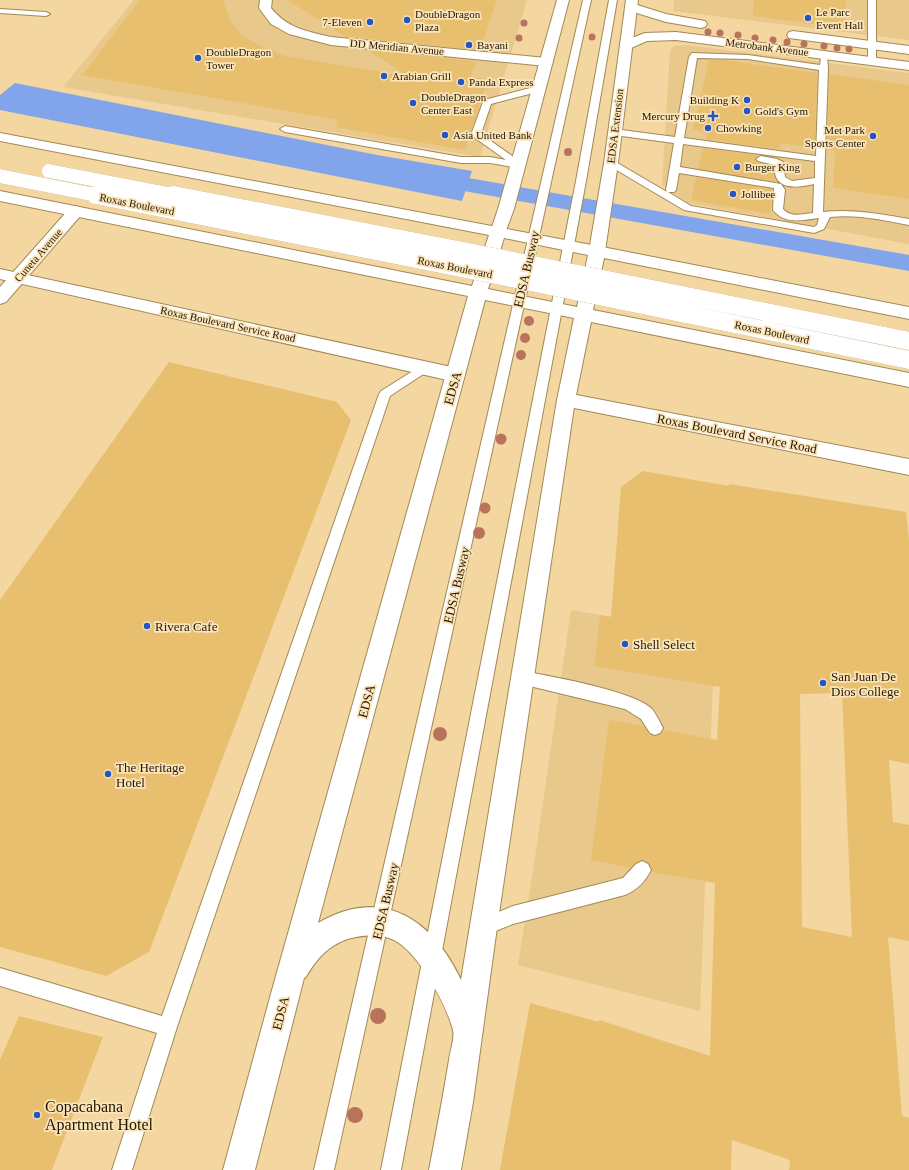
<svg xmlns="http://www.w3.org/2000/svg" width="909" height="1170" font-family="Georgia,serif">
  <style>
    .built { fill: #e9c98b }
    .water { fill: #81a4ea }
    .lines { fill: none; stroke-linecap: round; stroke-linejoin: round }
    .canal { fill: #81a4ea; fill-rule: evenodd }
    .building { fill: #e7bf6e; fill-rule: evenodd }
    .lane-casing { stroke: #a38955; stroke-width: 2 }
    .street-casing { stroke: #a38955; stroke-width: 2 }
    .secondary-casing { stroke: #a38955; stroke-width: 2 }
    .highway-casing { stroke: #a38955; stroke-width: 2 }
    .lane { fill: #fff; fill-rule: evenodd }
    .street { fill: #fff; fill-rule: evenodd }
    .secondary { fill: #fff; fill-rule: evenodd }
    .highway { fill: #fff; fill-rule: evenodd }
    .highway-bridge-far1-casing { stroke: #a38955; stroke-width: 14; stroke-linecap: butt }
    .highway-bridge-casing { stroke: #a38955; stroke-width: 18; stroke-linecap: butt }
    .highway-bridge-far1 { stroke: #fff; stroke-width: 14 }
    .highway-bridge { stroke: #fff; stroke-width: 18 }
    .tree { fill: #b9735d }
    .poi-dot { fill: #2555c3; stroke: #fbe4b9; stroke-width: 1.5 }
    .labels { text-anchor: middle; stroke-width: 3.5; stroke-linejoin: round; paint-order: stroke }
    .far-poi-label { font-size: 11px; fill: #201602; stroke: #fbe4b9; text-anchor: start }
    .far-street-label { font-size: 11px; fill: #201602; stroke: #fbe4b9 }
    .street-label { font-size: 13px; fill: #201602; stroke: #fbe4b9 }
    .poi-label { font-size: 13px; fill: #201602; stroke: #fbe4b9; text-anchor: start }
    .near-poi-label { font-size: 16px; fill: #201602; stroke: #fbe4b9; text-anchor: start }
  </style>
  <rect width="100%" height="100%" fill="#f3d6a0"/>
  <path class="built" d="M 134,0 L 527,0 L 480,157 L 63,87 Z
    M 674,0 L 909,0 L 909,40 L 673,11 Z
    M 686,45 L 909,73 L 909,244 L 688,203 L 662,185 L 670,50 L 675,46 Z
    M 571,610 L 715,634 L 700,1011 L 518,965 L 535,857 Z"/>
  <path class="water" d="M 15,83 L 377,155 L 472,171 L 462,201 L 0,110 L 0,95 Z"/>
  <g class="lines">
    <path class="canal" d="M 422,170 L 909,255 L 909,271 L 414,182 L 411,177 L 414,172 Z"/>
  </g>
  <path class="building" d="M 140,0 L 223,0 L 230,20 L 242,35 L 259,45 L 282,55 L 409,77 L 367,50 L 476,61 L 471,77 L 488,79 L 465,150 L 335,127 L 338,120 L 82,75 Z
    M 287,0 L 497,0 L 480,50 L 346,37 Z
    M 754,0 L 846,0 L 844,28 L 753,16 Z
    M 709,60 L 723,60 L 817,73 L 815,148 L 780,143 L 779,149 L 706,139 L 707,132 L 693,130 Z
    M 829,74 L 909,85 L 909,199 L 833,188 L 835,151 L 827,150 Z
    M 703,148 L 759,155 L 755,159 L 757,162 L 774,166 L 775,181 L 698,169 Z
    M 696,177 L 772,189 L 770,214 L 691,200 Z
    M 169,362 L 337,402 L 351,420 L 149,952 L 106,976 L 0,947 L 0,600 Z
    M 643,471 L 729,486 L 729,484 L 906,512 L 909,540 L 909,764 L 889,760 L 893,822 L 909,825 L 909,941 L 888,937 L 902,1116 L 909,1118 L 909,1170 L 789,1170 L 790,1160 L 732,1140 L 731,1170 L 500,1170 L 530,1003 L 599,1022 L 599,1020 L 710,1056 L 715,883 L 652,872 L 649,863 L 643,860 L 635,863 L 631,868 L 591,860 L 609,720 L 644,726 L 649,734 L 654,736 L 661,734 L 664,730 L 717,740 L 720,687 L 594,666 L 600,615 L 611,617 L 621,487 ZM 842,693 L 852,937 L 802,927 L 800,694 Z
    M 19,1016 L 103,1037 L 52,1170 L 0,1170 L 0,1060 Z"/>
  <g class="lines">
    <defs>
      <path id="lane" d="M 583,0 L 591,0 L 334,1170 L 314,1170 Z
        M 609,0 L 617,0 L 586,181 L 401,1170 L 381,1170 L 576,181 Z
        M 868,0 L 876,0 L 876,61 L 872,63 L 868,61 Z
        M 0,9 L 46,12 L 50,14 L 46,16 L 0,13 Z
        M 692,53 L 748,55 L 820,65 L 821,57 L 827,57 L 828,68 L 823,212 C 853,209 880,214 909,219 L 909,225 C 883,220 856,214 830,217 L 824,229 L 814,233 L 684,210 L 608,165 L 606,163 L 608,161 L 614,161 L 667,192 L 666,190 L 674,143 L 614,135 L 609,132 L 614,129 L 675,137 L 689,57 ZM 697,58 L 748,59 L 819,70 L 816,156 L 684,138 ZM 683,144 L 815,161 L 815,178 L 792,181 L 785,177 L 783,162 L 777,159 L 761,156 L 756,159 L 758,161 L 775,165 C 772,191 797,188 814,184 L 813,213 C 802,214 791,218 783,209 L 785,190 L 781,184 L 680,167 ZM 679,173 L 774,188 L 773,210 C 785,225 802,220 819,218 L 817,225 L 814,227 L 691,206 L 668,192 L 674,192 L 676,190 Z
        M 538,86 L 541,87 L 542,89 L 541,91 L 491,104 L 481,134 L 518,160 L 523,165 L 518,168 L 490,163 L 461,163 L 285,132 L 280,129 L 285,126 L 461,157 L 490,157 L 506,160 L 471,135 L 483,102 L 484,100 Z
        M 424,364 L 428,365 L 430,368 L 428,371 L 390,396 L 177,1027 L 132,1170 L 112,1170 L 157,1033 L 0,986 L 0,968 L 162,1016 L 379,394 L 381,391 Z
        M 522,671 C 549,676 635,691 652,709 C 656,714 660,722 663,728 L 660,733 L 655,735 L 650,733 L 641,719 L 625,709 L 517,683 L 514,678 L 517,673 Z
        M 642,861 L 648,864 L 651,870 C 645,882 637,890 625,895 L 513,924 L 483,936 L 477,933 L 474,927 L 477,921 L 513,906 L 623,878 L 636,864 Z"/>
      <path id="street" d="M 260,0 L 272,0 L 271,8 C 288,29 307,31 331,37 L 546,58 L 551,59 L 553,62 L 551,65 L 546,66 L 331,45 L 289,34 L 271,24 L 259,8 Z
        M 631,3 L 666,14 L 705,21 L 707,24 L 705,27 L 701,28 L 666,22 L 627,10 L 625,7 L 627,4 Z
        M 793,31 L 909,46 L 909,54 L 789,38 L 787,35 L 789,32 Z
        M 676,32 L 909,62 L 909,70 L 676,40 L 647,41 L 631,48 L 621,48 L 620,45 L 621,42 L 645,33 Z
        M 0,269 L 456,368 L 463,370 L 465,375 L 463,380 L 456,382 L 0,279 Z
        M 566,393 L 909,459 L 909,475 L 559,405 L 557,400 L 559,395 Z"/>
      <path id="secondary" d="M 557,0 L 569,0 L 514,209 L 504,236 L 498,238 L 492,236 L 490,233 L 498,209 Z
        M 626,0 L 638,0 L 618,163 L 605,251 L 603,255 L 597,256 L 591,255 L 589,251 L 604,163 Z
        M 76,206 L 82,208 L 84,211 L 82,214 L 6,302 L 0,304 L 0,287 L 70,208 Z"/>
      <path id="highway" d="M 0,133 L 597,246 L 909,307 L 909,319 L 604,258 L 593,310 L 909,373 L 909,387 L 591,322 L 575,400 L 497,927 L 473,1102 L 461,1170 L 429,1170 C 436,1133 443,1097 449,1060 C 450,1051 455,1038 453,1030 C 446,1004 416,946 389,938 C 378,934 367,935 356,937 C 333,941 317,957 306,977 L 304,978 L 255,1170 L 223,1170 L 272,990 L 468,296 L 0,201 L 0,191 L 472,286 L 489,235 L 0,141 ZM 504,238 L 588,255 L 577,307 L 488,289 ZM 485,300 L 574,318 L 557,400 L 461,980 C 433,920 383,885 318,923 Z"/>
    </defs>
    <use href="#lane" class="lane-casing"/>
    <use href="#street" class="street-casing"/>
    <use href="#secondary" class="secondary-casing"/>
    <use href="#highway" class="highway-casing"/>
    <use href="#lane" class="lane"/>
    <use href="#street" class="street"/>
    <use href="#secondary" class="secondary"/>
    <use href="#highway" class="highway"/>
    <defs>
      <path id="highway-bridge-far1" d="M 49,171 L 179,196
        M 0,176 L 101,196"/>
      <path id="highway-bridge" d="M 96,195 L 516,279 L 909,360
        M 174,195 L 524,263 L 909,341"/>
    </defs>
    <use href="#highway-bridge-far1" class="highway-bridge-far1-casing"/>
    <use href="#highway-bridge" class="highway-bridge-casing"/>
    <use href="#highway-bridge-far1" class="highway-bridge-far1"/>
    <use href="#highway-bridge" class="highway-bridge"/>
  </g>
  <g class="tree">
    <circle cx="524" cy="23" r="3.5"/>
    <circle cx="708" cy="32" r="3.5"/>
    <circle cx="720" cy="33" r="3.5"/>
    <circle cx="738" cy="35" r="3.5"/>
    <circle cx="592" cy="37" r="3.5"/>
    <circle cx="519" cy="38" r="3.5"/>
    <circle cx="755" cy="38" r="3.5"/>
    <circle cx="773" cy="40" r="3.5"/>
    <circle cx="787" cy="42" r="3.5"/>
    <circle cx="804" cy="44" r="3.5"/>
    <circle cx="824" cy="46" r="3.5"/>
    <circle cx="837" cy="48" r="3.5"/>
    <circle cx="849" cy="49" r="3.5"/>
    <circle cx="568" cy="152" r="4"/>
    <circle cx="529" cy="321" r="5"/>
    <circle cx="525" cy="338" r="5"/>
    <circle cx="521" cy="355" r="5"/>
    <circle cx="501" cy="439" r="5.5"/>
    <circle cx="485" cy="508" r="5.5"/>
    <circle cx="479" cy="533" r="6"/>
    <circle cx="440" cy="734" r="7"/>
    <circle cx="378" cy="1016" r="8"/>
    <circle cx="355" cy="1115" r="8"/>
  </g>
  <g class="poi-dot">
    <circle cx="808" cy="18" r="4"/>
    <circle cx="407" cy="20" r="4"/>
    <circle cx="370" cy="22" r="4"/>
    <circle cx="469" cy="45" r="4"/>
    <circle cx="198" cy="58" r="4"/>
    <circle cx="384" cy="76" r="4"/>
    <circle cx="461" cy="82" r="4"/>
    <circle cx="747" cy="100" r="4"/>
    <circle cx="413" cy="103" r="4"/>
    <circle cx="747" cy="111" r="4"/>
    <path d="M711 110h4v4h4v4h-4v4h-4v-4h-4v-4h4z"/>
    <circle cx="708" cy="128" r="4"/>
    <circle cx="445" cy="135" r="4"/>
    <circle cx="873" cy="136" r="4"/>
    <circle cx="737" cy="167" r="4"/>
    <circle cx="733" cy="194" r="4"/>
    <circle cx="147" cy="626" r="4"/>
    <circle cx="625" cy="644" r="4"/>
    <circle cx="823" cy="683" r="4"/>
    <circle cx="108" cy="774" r="4"/>
    <circle cx="37" cy="1115" r="4"/>
  </g>
  <g class="labels">
    <g class="far-poi-label">
      <text x="816" y="16">Le Parc<tspan x="816" dy="13">Event Hall</tspan></text>
      <text x="415" y="18">DoubleDragon<tspan x="415" dy="13">Plaza</tspan></text>
      <text x="362" y="26" text-anchor="end">7-Eleven</text>
      <text x="477" y="49">Bayani</text>
      <text x="206" y="56">DoubleDragon<tspan x="206" dy="13">Tower</tspan></text>
      <text x="392" y="80">Arabian Grill</text>
      <text x="469" y="86">Panda Express</text>
      <text x="421" y="101">DoubleDragon<tspan x="421" dy="13">Center East</tspan></text>
      <text x="739" y="104" text-anchor="end">Building K</text>
      <text x="755" y="115">Gold's Gym</text>
      <text x="705" y="120" text-anchor="end">Mercury Drug</text>
      <text x="716" y="132">Chowking</text>
      <text x="865" y="134" text-anchor="end">Met Park<tspan x="865" dy="13">Sports Center</tspan></text>
      <text x="453" y="139">Asia United Bank</text>
      <text x="745" y="171">Burger King</text>
      <text x="741" y="198">Jollibee</text>
    </g>
    <g class="far-street-label">
      <text transform="translate(397 47) rotate(5)" y="4">DD Meridian Avenue</text>
      <text transform="translate(767 47) rotate(7)" y="4">Metrobank Avenue</text>
      <text transform="translate(615 126) rotate(-83)" y="4">EDSA Extension</text>
      <text transform="translate(137 204) rotate(11)" y="4">Roxas Boulevard</text>
      <text transform="translate(38 255) rotate(-49)" y="4">Cuneta Avenue</text>
      <text transform="translate(455 267) rotate(11)" y="4">Roxas Boulevard</text>
      <text transform="translate(228 324) rotate(12)" y="4">Roxas Boulevard Service Road</text>
      <text transform="translate(772 332) rotate(12)" y="4">Roxas Boulevard</text>
    </g>
    <g class="street-label">
      <text transform="translate(526 269) rotate(-77)" y="5">EDSA Busway</text>
      <text transform="translate(452 388) rotate(-74)" y="5">EDSA</text>
      <text transform="translate(737 433) rotate(11)" y="5">Roxas Boulevard Service Road</text>
      <text transform="translate(456 585) rotate(-77)" y="5">EDSA Busway</text>
      <text transform="translate(366 701) rotate(-75)" y="5">EDSA</text>
      <text transform="translate(385 901) rotate(-77)" y="5">EDSA Busway</text>
      <text transform="translate(280 1013) rotate(-76)" y="5">EDSA</text>
    </g>
    <g class="poi-label">
      <text x="155" y="631">Rivera Cafe</text>
      <text x="633" y="649">Shell Select</text>
      <text x="831" y="681">San Juan De<tspan x="831" dy="15">Dios College</tspan></text>
      <text x="116" y="772">The Heritage<tspan x="116" dy="15">Hotel</tspan></text>
    </g>
    <g class="near-poi-label">
      <text x="45" y="1112">Copacabana<tspan x="45" dy="18">Apartment Hotel</tspan></text>
    </g>
  </g>
</svg>
